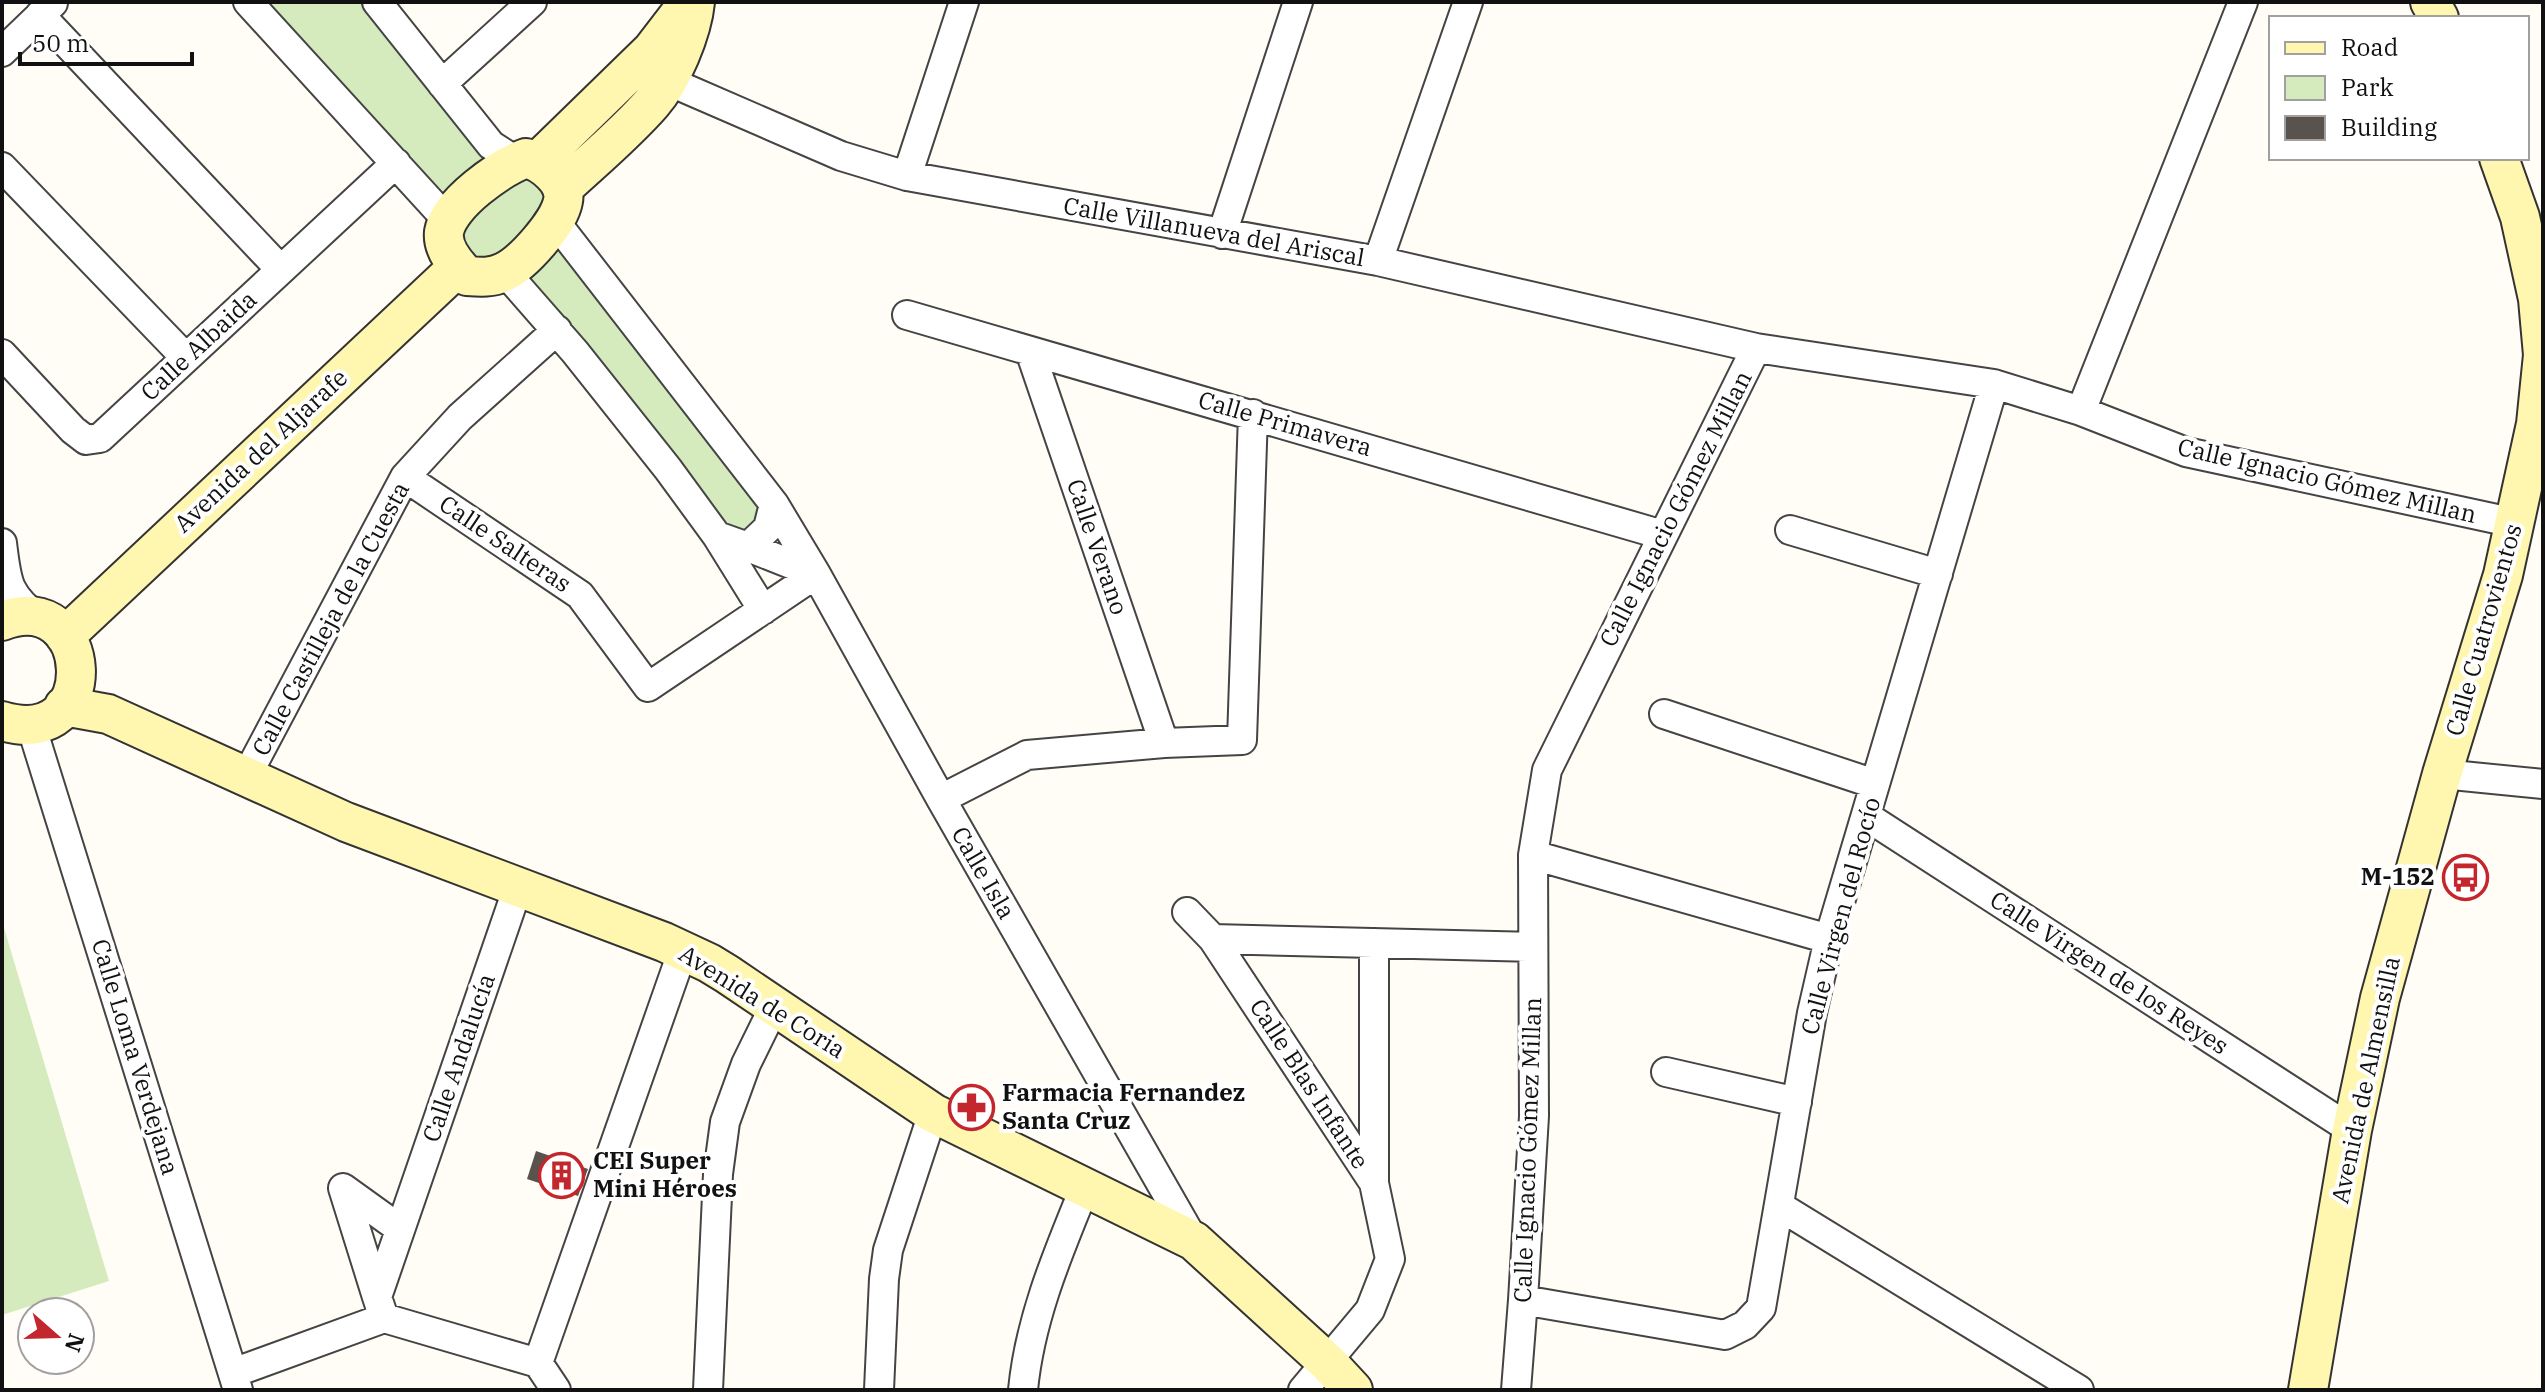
<svg xmlns="http://www.w3.org/2000/svg" width="2545" height="1392" font-family="'IBM Plex Serif',serif">
  <style>
    .green { fill: #d5ebbd }
    .building { fill: #5a524d }
    .lines { fill: none; stroke-linecap: round; stroke-linejoin: round }
    .street-casing { stroke: #444; stroke-width: 32 }
    .secondary-casing { stroke: #333; stroke-width: 42 }
    .street { stroke: #fff; stroke-width: 28 }
    .secondary { stroke: #fff6b0; stroke-width: 38 }
    .labels { text-anchor: middle; stroke-width: 8; stroke-linejoin: round; paint-order: stroke }
    .street-label { font-size: 24px; fill: #111; stroke: #fff }
    .poi-label { font-size: 24px; font-weight: bold; fill: #111; stroke: #fff; text-anchor: start }
  </style>
  <rect width="100%" height="100%" fill="#fffdf5"/>
  <path class="green" d="M 263,2 L 368,2 L 488,159 L 445,200 Z
    M 525,178 C 538,182 545,191 546,204 L 508,254 L 476,261 L 459,240 L 477,205 Z
    M 552,237 L 761,502 L 762,517 L 751,534 L 730,532 L 520,271 Z
    M 2,921 L 109,1281 L 2,1315 Z"/>
  <path class="building" d="M 536,1151 L 588,1169 L 578,1196 L 527,1179 Z"/>
  <g class="lines">
    <defs>
      <path id="street" d="M 248,2 L 448,221
        M 377,2 L 491,145 L 516,161
        M 40,15 L 280,269
        M 2,52 L 53,3
        M 442,84 L 532,2
        M 682,87 L 841,156 L 907,176 L 1378,261 L 1756,348 L 1994,384 L 2081,411 L 2186,452 L 2515,523
        M 2,167 L 185,357
        M 907,176 L 964,2
        M 1222,234 L 1298,2
        M 1378,261 L 1468,2
        M 505,272 L 575,352 L 668,469 L 717,536 L 748,547 L 768,528 L 774,504 L 554,220
        M 907,315 L 1663,535
        M 1030,351 L 1164,743
        M 2,354 L 73,430 L 86,440 L 100,438 L 396,163
        M 2081,411 L 2243,2
        M 405,477 L 580,595 L 648,687 L 816,574
        M 774,504 L 816,574 L 941,799 L 1194,1241
        M 1790,530 L 1938,574
        M 717,536 L 763,610
        M 2,543 C 7,581 6,593 38,618
        M 748,547 L 816,574
        M 1664,714 L 1875,784
        M 31,725 L 238,1390
        M 2442,774 L 2543,784
        M 246,777 L 405,477 L 460,417 L 557,330
        M 941,799 L 1027,755 L 1164,743 L 1242,740 L 1253,414
        M 1866,816 L 2352,1130
        M 1533,855 L 1829,939
        M 1187,912 L 1213,939 L 1533,947
        M 1213,939 L 1374,1183 L 1390,1259 L 1370,1310 L 1303,1390
        M 1374,943 L 1374,1183
        M 1666,1072 L 1797,1102
        M 1779,1206 L 2079,1390
        M 377,1297 L 343,1188 L 400,1229
        M 1523,1300 L 1725,1335 L 1745,1325 L 1761,1308 L 1812,1013 L 1829,939 L 1994,384
        M 384,1318 L 377,1297 L 518,887
        M 538,1363 L 683,950
        M 233,1373 L 384,1318 L 538,1363 L 556,1390
        M 708,1390 L 718,1174 L 725,1122 L 746,1064 L 775,1005
        M 879,1390 L 884,1279 L 888,1250 L 933,1113
        M 1023,1390 C 1030,1318 1058,1253 1085,1187
        M 1516,1390 L 1523,1300 L 1534,1116 L 1533,855 L 1547,770 L 1756,348"/>
      <path id="secondary" d="M 2430,2 L 2439,18
        M 526,158 C 542,162 567,181 563,201 C 559,223 523,263 504,272 C 492,278 480,277 467,276 C 456,265 442,249 444,232 C 449,203 500,168 526,158 Z
        M 538,161 L 652,50 L 682,11
        M 562,189 C 592,161 625,134 652,103 C 672,80 692,33 695,2
        M 2,621 C 95,585 106,752 2,721
        M 65,636 L 458,267
        M 64,706 L 108,714 L 346,822 L 664,942 L 709,963 L 727,974 L 933,1113 L 1194,1241 L 1328,1363 L 1353,1390
        M 2308,1390 L 2352,1130 L 2380,998 L 2442,774 L 2503,575 L 2536,424 L 2543,355 L 2538,299 L 2520,217 L 2499,158"/>
    </defs>
    <use href="#street" class="street-casing"/>
    <use href="#secondary" class="secondary-casing"/>
    <use href="#street" class="street"/>
    <use href="#secondary" class="secondary"/>
  </g>
  <defs>
    <symbol id="bus-ring" viewBox="-11 -11 22 22"><circle r="9.5" fill="#fff" stroke="#c4262e" stroke-width="1.5"/><path d="M-5-6H5V4H4V6H2V4H-2V6H-4V4H-5ZM-3.5-4V0h7V-4ZM-3.5 1.2v1.5H-2V1.2ZM2 1.2v1.5H3.5V1.2Z" fill="#c4262e"/></symbol>
    <symbol id="pharmacy-ring" viewBox="-11 -11 22 22"><circle r="9.5" fill="#fff" stroke="#c4262e" stroke-width="1.5"/><path d="M-2-6h4v4h4v4h-4v4h-4v-4h-4v-4h4Z" fill="#c4262e"/></symbol>
    <symbol id="building-ring" viewBox="-11 -11 22 22"><circle r="9.5" fill="#fff" stroke="#c4262e" stroke-width="1.5"/><path d="M-4-6H4V6H1V3H-1V6H-4ZM-2.5-4.3h1.7v1.8h-1.7ZM.8-4.3h1.7v1.8H.8ZM-2.5-1h1.7V.8h-1.7ZM.8-1h1.7V.8H.8Z" fill="#c4262e"/></symbol>
  </defs>
  <g fill-rule="evenodd">
    <use href="#bus-ring" x="2440" y="852" width="51" height="51"/>
    <use href="#pharmacy-ring" x="946" y="1082" width="51" height="51"/>
    <use href="#building-ring" x="536" y="1150" width="51" height="51"/>
  </g>
  <g class="labels">
    <g class="street-label">
      <text transform="translate(1214 232) rotate(10)" y="8">Calle Villanueva del Ariscal</text>
      <text transform="translate(199 346) rotate(-43)" y="8">Calle Albaida</text>
      <text transform="translate(1285 424) rotate(16)" y="8">Calle Primavera</text>
      <text transform="translate(261 451) rotate(-43)" y="8">Avenida del Aljarafe</text>
      <text transform="translate(2327 481) rotate(13)" y="8">Calle Ignacio Gómez Millan</text>
      <text transform="translate(1676 509) rotate(-63)" y="8">Calle Ignacio Gómez Millan</text>
      <text transform="translate(505 544) rotate(34)" y="8">Calle Salteras</text>
      <text transform="translate(1097 547) rotate(71)" y="8">Calle Verano</text>
      <text transform="translate(331 619) rotate(-62)" y="8">Calle Castilleja de la Cuesta</text>
      <text transform="translate(2484 630) rotate(-74)" y="8">Calle Cuatrovientos</text>
      <text transform="translate(983 873) rotate(60)" y="8">Calle Isla</text>
      <text transform="translate(1841 916) rotate(-75)" y="8">Calle Virgen del Rocío</text>
      <text transform="translate(2109 973) rotate(33)" y="8">Calle Virgen de los Reyes</text>
      <text transform="translate(762 1002) rotate(32)" y="8">Avenida de Coria</text>
      <text transform="translate(135 1057) rotate(73)" y="8">Calle Loma Verdejana</text>
      <text transform="translate(459 1058) rotate(-71)" y="8">Calle Andalucía</text>
      <text transform="translate(2366 1080) rotate(-78)" y="8">Avenida de Almensilla</text>
      <text transform="translate(1309 1084) rotate(57)" y="8">Calle Blas Infante</text>
      <text transform="translate(1528 1150) rotate(-88)" y="8">Calle Ignacio Gómez Millan</text>
    </g>
    <g class="poi-label">
      <text x="2435" y="885" text-anchor="end">M-152</text>
      <text x="1002" y="1101">Farmacia Fernandez<tspan x="1002" dy="28">Santa Cruz</tspan></text>
      <text x="593" y="1169">CEI Super<tspan x="593" dy="28">Mini Héroes</tspan></text>
    </g>
  </g>
  <rect width="2545" height="1392" fill="none" stroke="#111111" stroke-width="8"/>
  <rect x="2269" y="16" width="260" height="144" fill="#ffffff" stroke="#a0a0a0" stroke-width="2"/>
  <rect x="2285" y="42" width="40" height="12" fill="#fff6b0" stroke="#a0a0a0" stroke-width="2"/>
  <text x="2341" y="56" font-size="24" fill="#111111">Road</text>
  <rect x="2285" y="76" width="40" height="24" fill="#d5ebbd" stroke="#a0a0a0" stroke-width="2"/>
  <text x="2341" y="96" font-size="24" fill="#111111">Park</text>
  <rect x="2285" y="116" width="40" height="24" fill="#5a524d" stroke="#a0a0a0" stroke-width="2"/>
  <text x="2341" y="136" font-size="24" fill="#111111">Building</text>
  <g transform="translate(56 1336) rotate(110)"><circle r="38" fill="#ffffff" stroke="#a0a0a0" stroke-width="2"/>
  <path d="M0-6L14 30L0 20L-14 30Z" fill="#c4262e"/>
  <text y="-12" font-size="22" font-weight="bold" text-anchor="middle" fill="#111111">N</text>
  </g>
  <path d="M20 52v12h172v-12" fill="none" stroke="#111111" stroke-width="4"/>
  <text x="32" y="52" font-size="24" fill="#111111" stroke="#ffffff" stroke-width="6" paint-order="stroke">50 m</text>
</svg>
